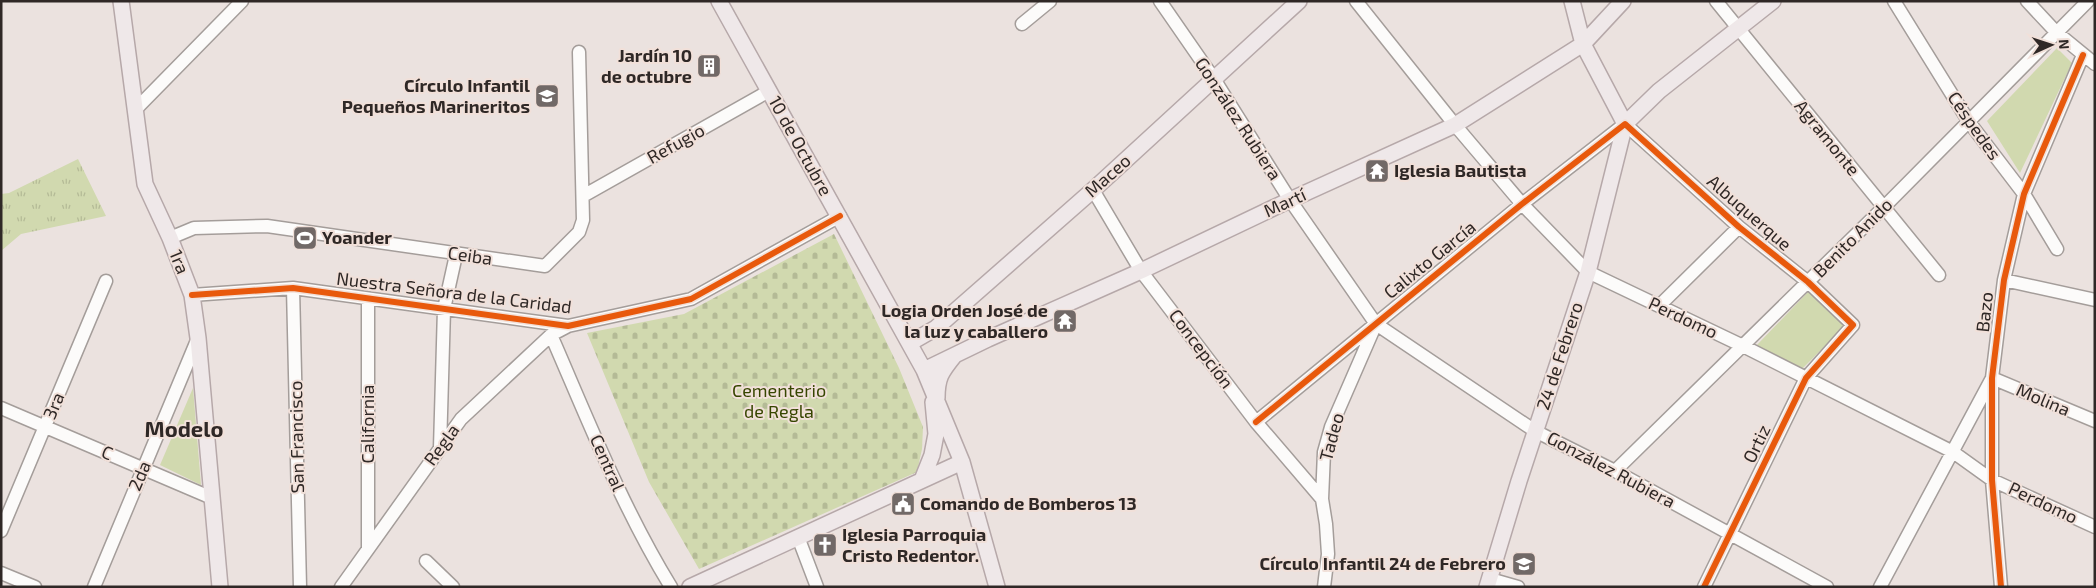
<svg xmlns="http://www.w3.org/2000/svg" width="2096" height="588" font-family="'Exo 2',sans-serif">
  <style>
    .grass { fill: url(#grass-tufts) }
    .cemetery { fill: url(#cemetery-stones) }
    .green { fill: #d1d9af }
    .lines { fill: none; stroke-linecap: round; stroke-linejoin: round }
    .minor-casing { stroke: #a49d9a; stroke-width: 15 }
    .major-casing { stroke: #b6a8a9; stroke-width: 18 }
    .minor { stroke: #fcfbfa; stroke-width: 12 }
    .major { stroke: #efe8e9; stroke-width: 15 }
    .cycleway-casing { stroke: #f1e0d9; stroke-width: 9 }
    .cycleway { stroke: #e8590c; stroke-width: 6 }
    .labels { text-anchor: middle; stroke-width: 4; stroke-linejoin: round; paint-order: stroke }
    .poi-label { font-size: 18px; font-weight: bold; fill: #2f2826; stroke: #f1e0d9; text-anchor: end }
    .street-label { font-size: 18px; fill: #2f2826; stroke: #f1e0d9 }
    .park-label { font-size: 18px; fill: #374601; stroke: #f1e0d9 }
    .district-label { font-size: 22px; font-weight: bold; fill: #2f2826; stroke: #f1e0d9 }
  </style>
  <defs>
    <pattern id="grass-tufts" width="24" height="20" patternUnits="userSpaceOnUse" patternTransform="scale(1.25)"><rect width="24" height="20" fill="#d1d9af"/><path d="M3 7l-1-3M5 7V3M7 7l1-3M15 17l-1-3M17 17v-4M19 17l1-3" fill="none" stroke="#b4ba96"/></pattern>
    <pattern id="cemetery-stones" width="16" height="16" patternUnits="userSpaceOnUse" patternTransform="scale(1.25)"><rect width="16" height="16" fill="#d1d9af"/><path d="M2 7V4a2 2 0 0 1 4 0v3zM10 15v-3a2 2 0 0 1 4 0v3z" fill="#b4ba96"/></pattern>
  </defs>
  <rect width="100%" height="100%" fill="#ebe2df"/>
  <path class="grass" d="M 78,159 L 106,216 L 21,234 L 1,251 L 1,194 L 9,193 Z"/>
  <path class="cemetery" d="M 834,234 L 899,368 L 923,427 L 922,449 L 917,472 L 699,569 L 649,482 L 587,333 L 684,314 Z"/>
  <path class="green" d="M 2057,48 L 2072,63 L 2020,173 L 1987,121 Z
    M 1809,291 L 1845,326 L 1802,369 L 1756,346 Z
    M 193,388 L 201,485 L 160,465 Z"/>
  <g class="lines">
    <defs>
      <path id="minor" d="M 1160,1 L 1214,79 L 1290,200 L 1376,324 L 1535,431 L 1615,471 L 1827,587
        M 1356,1 L 1455,125 L 1522,204 L 1588,272 L 1743,346 L 1953,452 L 1992,480 L 2095,527
        M 1716,1 L 1939,275
        M 1894,1 L 1969,122 L 2024,194 L 2057,249
        M 2027,1 L 2056,32 L 2095,64
        M 1022,24 L 1050,1
        M 135,110 L 242,1
        M 1093,190 L 1141,271 L 1256,422 L 1322,499
        M 583,196 L 769,91
        M 170,238 L 194,228 L 267,226 L 545,266 L 579,232 L 583,220 L 579,52
        M 2004,280 L 2095,300
        M 293,288 L 300,587
        M 192,295 L 293,288 L 568,326 L 691,299 L 840,216
        M 368,299 L 368,549
        M 1659,306 L 1739,227
        M 551,335 C 588,420 622,507 671,587
        M 1,408 L 212,498
        M 1256,422 L 1522,204 L 1625,124 L 1739,227 L 1808,282 L 1853,325 L 1806,378 L 1704,587
        M 440,448 L 444,309 L 456,255
        M 1615,471 L 1884,207 L 2088,1
        M 1,531 L 106,281
        M 798,537 L 817,587
        M 426,561 L 453,587
        M 1,573 L 35,587
        M 1490,579 L 1518,587
        M 94,587 L 198,338
        M 341,587 L 461,419 L 551,335 L 568,326
        M 1324,587 L 1328,554 L 1326,524 L 1322,499 L 1324,452 L 1331,427 L 1375,326
        M 1880,587 L 1992,378 L 2095,421
        M 2001,587 L 1992,480 L 1992,378 L 2004,280 L 2024,194 L 2083,55"/>
      <path id="major" d="M 121,1 L 145,184 L 170,238 L 192,295 L 198,338 L 220,587
        M 719,1 L 924,370 L 962,462 L 997,587
        M 1572,1 L 1583,44 L 1625,124
        M 1625,124 L 1659,91 L 1773,1
        M 910,343 L 936,328 L 1093,190 L 1299,1
        M 924,370 L 988,339 L 1141,271 L 1290,200 L 1455,125 L 1583,44 L 1623,1
        M 937,398 C 937,378 941,372 954,356
        M 922,480 L 932,455 L 936,434 L 933,402
        M 690,587 L 962,462
        M 1487,587 L 1519,481 L 1588,272 L 1625,124"/>
    </defs>
    <use href="#minor" class="minor-casing"/>
    <use href="#major" class="major-casing"/>
    <use href="#minor" class="minor"/>
    <use href="#major" class="major"/>
    <defs>
      <path id="cycleway" d="M 192,295 L 293,288 L 568,326 L 691,299 L 840,216
        M 1256,422 L 1522,204 L 1625,124 L 1739,227 L 1808,282 L 1853,325 L 1806,378 L 1704,587
        M 2001,587 L 1992,480 L 1992,378 L 2004,280 L 2024,194 L 2083,55"/>
    </defs>
    <use href="#cycleway" class="cycleway-casing"/>
    <use href="#cycleway" class="cycleway"/>
  </g>
  <defs>
    <symbol id="building-square" viewBox="-11 -11 22 22"><rect x="-9" y="-9" width="18" height="18" rx="4" fill="#716967" stroke="#f1e0d9"/><path d="M-4-6H4V6H1V3H-1V6H-4ZM-2.5-4.3h1.7v1.8h-1.7ZM.8-4.3h1.7v1.8H.8ZM-2.5-1h1.7V.8h-1.7ZM.8-1h1.7V.8H.8Z" fill="#fff"/></symbol>
    <symbol id="school-square" viewBox="-11 -11 22 22"><rect x="-9" y="-9" width="18" height="18" rx="4" fill="#716967" stroke="#f1e0d9"/><path d="M0-5L7-2L0 1L-7-2ZM-4 1L0 2.5L4 1V4Q0 6-4 4Z" fill="#fff"/></symbol>
    <symbol id="temple-square" viewBox="-11 -11 22 22"><rect x="-9" y="-9" width="18" height="18" rx="4" fill="#716967" stroke="#f1e0d9"/><path d="M0-6L5-2H3V0L6.5 2.5H4V6H1.5V3h-3V6H-4V2.5H-6.5L-3 0V-2H-5Z" fill="#fff"/></symbol>
    <symbol id="stadium-square" viewBox="-11 -11 22 22"><rect x="-9" y="-9" width="18" height="18" rx="4" fill="#716967" stroke="#f1e0d9"/><path d="M0-5a6.5 5 0 1 0 0 10a6.5 5 0 1 0 0-10ZM-3.5-1.8h7v3.6h-7Z" fill="#fff"/></symbol>
    <symbol id="civic-square" viewBox="-11 -11 22 22"><rect x="-9" y="-9" width="18" height="18" rx="4" fill="#716967" stroke="#f1e0d9"/><path d="M-.6-6.5H3V-4.5H.6V-3L4-1V1h2V6H-6V1h2V-1L-.6-3ZM-1.2 2.5V6h2.4V2.5Z" fill="#fff"/></symbol>
    <symbol id="church-square" viewBox="-11 -11 22 22"><rect x="-9" y="-9" width="18" height="18" rx="4" fill="#716967" stroke="#f1e0d9"/><path d="M-1.2-6h2.4v3.5h3.3v2.4h-3.3V6h-2.4V-.1h-3.3v-2.4h3.3Z" fill="#fff"/></symbol>
  </defs>
  <g fill-rule="evenodd">
    <use href="#building-square" x="695" y="52" width="28" height="28"/>
    <use href="#school-square" x="533" y="82" width="28" height="28"/>
    <use href="#temple-square" x="1363" y="157" width="28" height="28"/>
    <use href="#stadium-square" x="291" y="224" width="28" height="28"/>
    <use href="#temple-square" x="1051" y="307" width="28" height="28"/>
    <use href="#civic-square" x="889" y="490" width="28" height="28"/>
    <use href="#church-square" x="811" y="531" width="28" height="28"/>
    <use href="#school-square" x="1510" y="550" width="28" height="28"/>
  </g>
  <g class="labels">
    <g class="poi-label">
      <text x="692" y="62">Jardín 10<tspan x="692" dy="21">de octubre</tspan></text>
      <text x="530" y="92">Círculo Infantil<tspan x="530" dy="21">Pequeños Marineritos</tspan></text>
      <text x="1394" y="177" text-anchor="start">Iglesia Bautista</text>
      <text x="322" y="244" text-anchor="start">Yoander</text>
      <text x="1048" y="317">Logia Orden José de<tspan x="1048" dy="21">la luz y caballero</tspan></text>
      <text x="920" y="510" text-anchor="start">Comando de Bomberos 13</text>
      <text x="842" y="541" text-anchor="start">Iglesia Parroquia<tspan x="842" dy="21">Cristo Redentor.</tspan></text>
      <text x="1506" y="570">Círculo Infantil 24 de Febrero</text>
    </g>
    <g class="street-label">
      <text transform="translate(1238 119) rotate(57)" y="6">González Rubiera</text>
      <text transform="translate(1974 126) rotate(55)" y="6">Céspedes</text>
      <text transform="translate(1827 138) rotate(51)" y="6">Agramonte</text>
      <text transform="translate(676 144) rotate(-29)" y="6">Refugio</text>
      <text transform="translate(800 146) rotate(61)" y="6">10 de Octubre</text>
      <text transform="translate(1108 176) rotate(-42)" y="6">Maceo</text>
      <text transform="translate(1285 203) rotate(-25)" y="6">Martí</text>
      <text transform="translate(1749 213) rotate(41)" y="6">Albuquerque</text>
      <text transform="translate(1853 238) rotate(-45)" y="6">Benito Anido</text>
      <text transform="translate(470 256) rotate(8)" y="6">Ceiba</text>
      <text transform="translate(1430 260) rotate(-39)" y="6">Calixto García</text>
      <text transform="translate(179 262) rotate(68)" y="6">1ra</text>
      <text transform="translate(454 293) rotate(7)" y="6">Nuestra Señora de la Caridad</text>
      <text transform="translate(1985 312) rotate(-84)" y="6">Bazo</text>
      <text transform="translate(1683 318) rotate(25)" y="6">Perdomo</text>
      <text transform="translate(1201 349) rotate(53)" y="6">Concepción</text>
      <text transform="translate(1560 356) rotate(-72)" y="6">24 de Febrero</text>
      <text transform="translate(2043 400) rotate(23)" y="6">Molina</text>
      <text transform="translate(54 406) rotate(-67)" y="6">3ra</text>
      <text transform="translate(368 424) rotate(-90)" y="6">California</text>
      <text transform="translate(297 437) rotate(-91)" y="6">San Francisco</text>
      <text transform="translate(1332 437) rotate(-75)" y="6">Tadeo</text>
      <text transform="translate(1757 444) rotate(-64)" y="6">Ortiz</text>
      <text transform="translate(442 445) rotate(-54)" y="6">Regla</text>
      <text transform="translate(107 453) rotate(23)" y="6">C</text>
      <text transform="translate(607 463) rotate(66)" y="6">Central</text>
      <text transform="translate(1611 470) rotate(28)" y="6">González Rubiera</text>
      <text transform="translate(140 476) rotate(-67)" y="6">2da</text>
      <text transform="translate(2043 503) rotate(25)" y="6">Perdomo</text>
    </g>
    <g class="park-label">
      <text x="779" y="397">Cementerio<tspan x="779" dy="21">de Regla</tspan></text>
    </g>
    <g class="district-label">
      <text x="184" y="437">Modelo</text>
    </g>
  </g>
  <rect width="2096" height="588" fill="none" stroke="#2f2826" stroke-width="5"/>
  <g transform="translate(2051 45) rotate(87)" stroke="#f1e0d9" stroke-width="4" paint-order="stroke">
  <path d="M0-4L9 19L0 12L-9 19Z" fill="#2f2826"/>
  <text y="-8" font-size="14" font-weight="bold" text-anchor="middle" fill="#2f2826">N</text>
  </g>
</svg>
